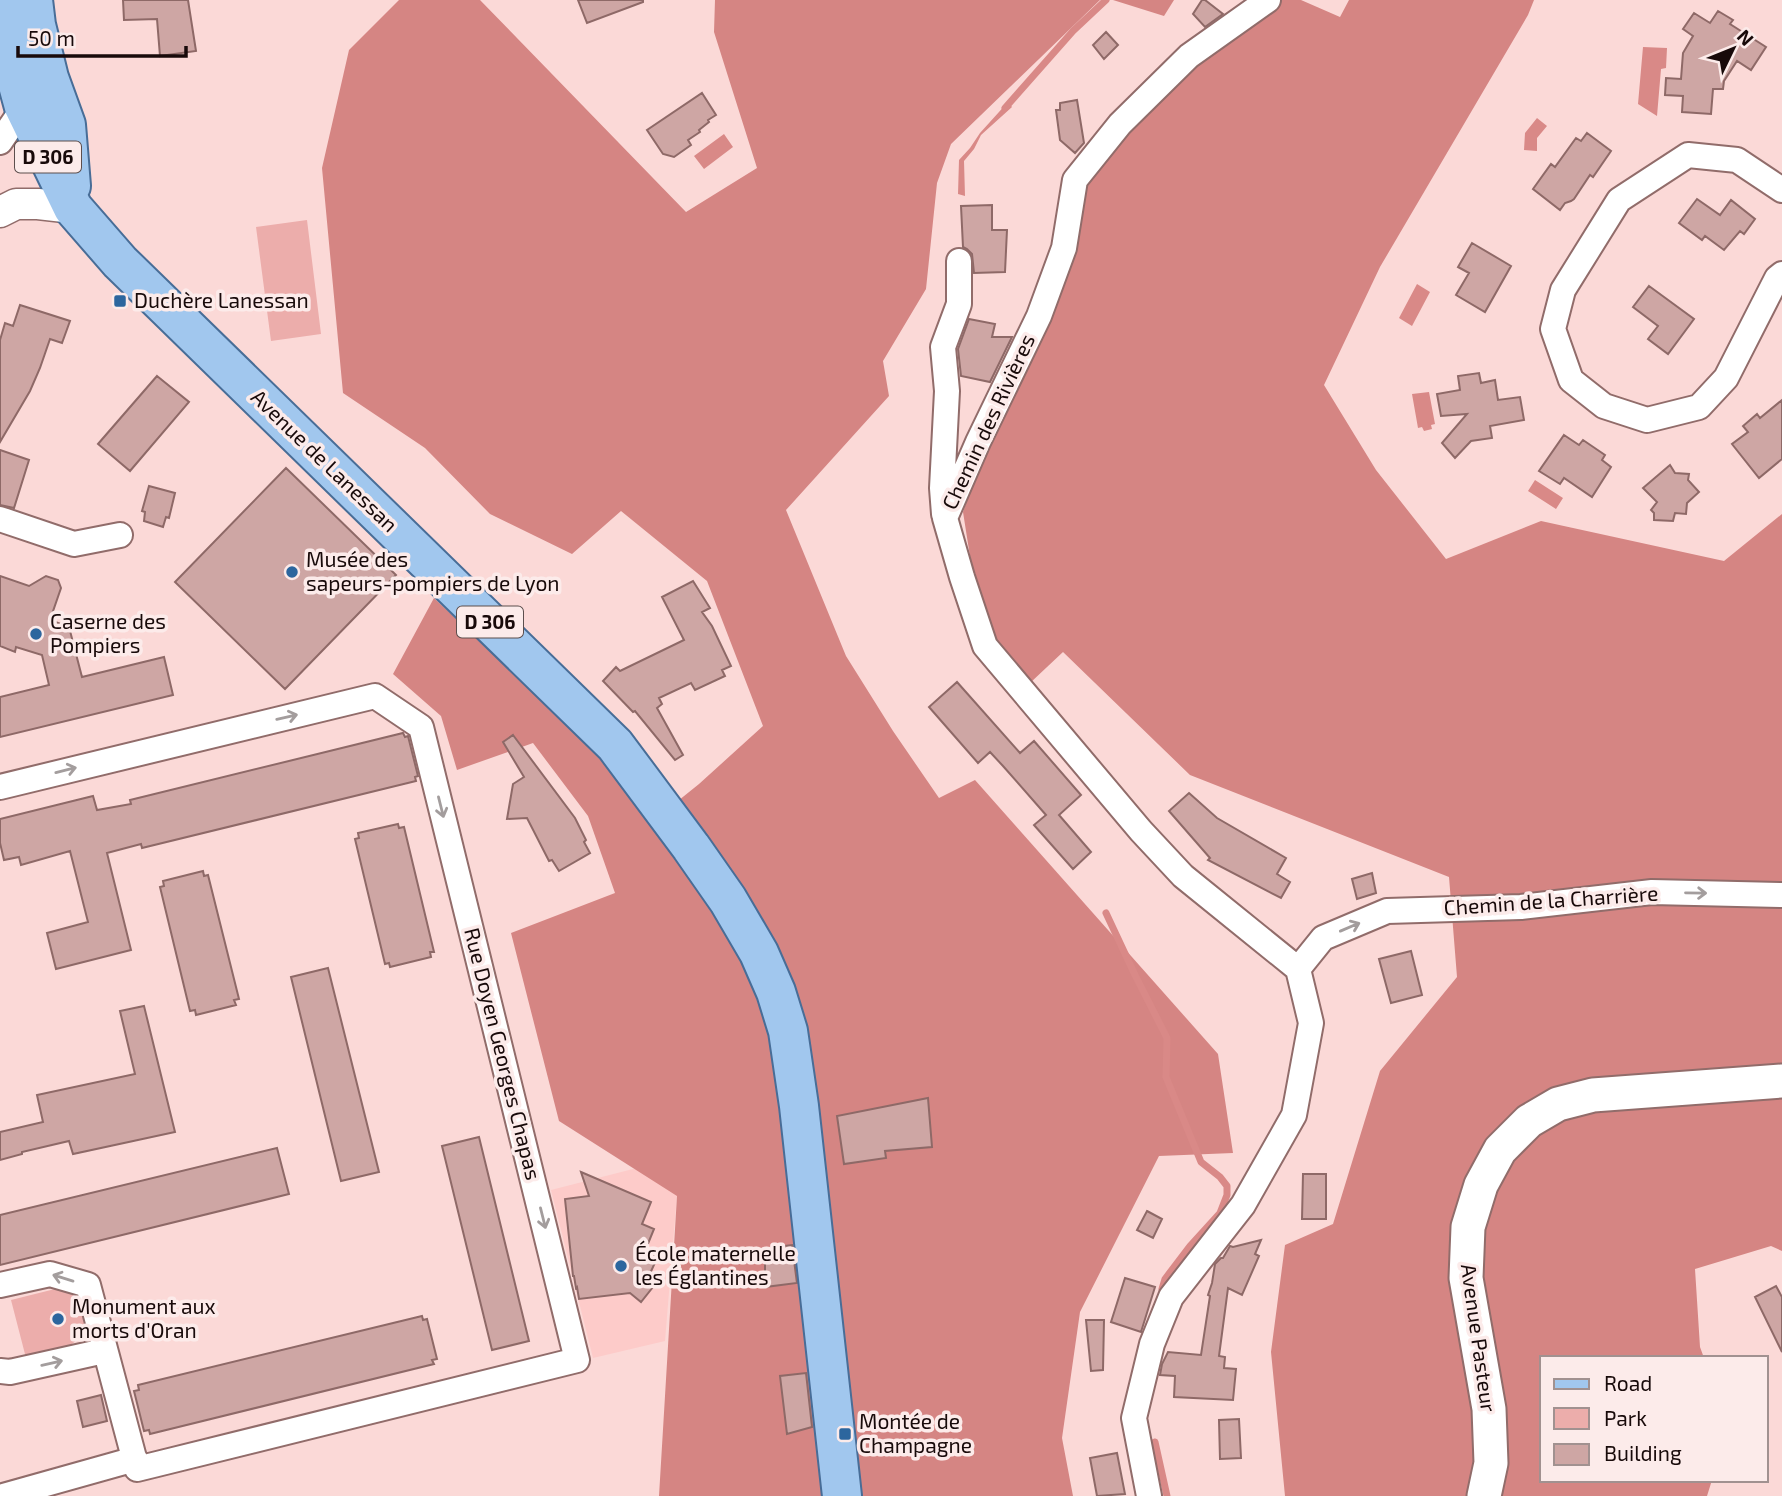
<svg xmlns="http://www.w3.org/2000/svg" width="1782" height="1496" font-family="'Exo 2',sans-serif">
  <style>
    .built { fill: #fdcbc9 }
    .green { fill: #ecadab }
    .forest { fill: #d58583 }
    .water { fill: #d98987 }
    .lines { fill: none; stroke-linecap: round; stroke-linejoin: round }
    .stream { stroke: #d98987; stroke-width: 7 }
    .building { fill: #cea6a4; stroke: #8e6967; stroke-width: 2 }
    .minor-casing { stroke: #916c6a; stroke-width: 28 }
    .tertiary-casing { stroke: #916c6a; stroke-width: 33 }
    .secondary-casing { stroke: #916c6a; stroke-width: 37 }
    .primary-casing { stroke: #486d97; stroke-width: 42 }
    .minor { stroke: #fff; stroke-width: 24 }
    .tertiary { stroke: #fff; stroke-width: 30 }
    .secondary { stroke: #fff; stroke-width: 33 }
    .primary { stroke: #a1c7ee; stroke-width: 38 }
    .oneway { stroke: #a39d9d }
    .poi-dot { fill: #2c669e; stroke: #fcebea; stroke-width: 2.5 }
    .labels { text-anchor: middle; stroke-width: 7; stroke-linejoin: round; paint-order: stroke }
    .shield { fill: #fcebea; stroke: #5c4e4d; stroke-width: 2 }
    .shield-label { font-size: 19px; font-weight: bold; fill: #180a0a }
    .poi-label { font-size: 21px; fill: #180a0a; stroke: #fcebea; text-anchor: start }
    .street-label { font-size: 21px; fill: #180a0a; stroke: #fcebea }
  </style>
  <rect width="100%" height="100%" fill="#fbd9d7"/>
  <path class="built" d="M 672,1159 L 678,1183 L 665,1341 L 593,1358 L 551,1190 Z"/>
  <path class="green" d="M 307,220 L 321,334 L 271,341 L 256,227 Z
    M 59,1288 C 87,1297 96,1329 69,1346 C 56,1354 40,1355 26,1358 L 11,1300 Z"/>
  <path class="forest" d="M 399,0 L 480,0 L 686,212 L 757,168 L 714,32 L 715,0 L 1100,0 L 951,144 L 937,183 L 926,289 L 883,361 L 889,396 L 786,510 L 846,656 L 893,731 L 939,798 L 975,780 L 1218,1054 L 1233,1153 L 1159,1156 L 1080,1312 L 1062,1438 L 1073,1496 L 659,1496 L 677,1196 L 559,1121 L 511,933 L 615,893 L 588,816 L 533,743 L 457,770 L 441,716 L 393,674 L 434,598 L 601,756 L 653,821 L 699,784 L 763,726 L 707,581 L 621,511 L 572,554 L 490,514 L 425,448 L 343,393 L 322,168 L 349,50 Z
    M 1113,0 L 1174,0 L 1164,16 Z
    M 1280,0 L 1301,0 L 1340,17 L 1349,0 L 1534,0 L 1528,15 L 1380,267 L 1324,385 L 1376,470 L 1446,559 L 1541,521 L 1724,561 L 1782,514 L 1782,1251 L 1771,1246 L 1695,1269 L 1700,1347 L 1704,1358 L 1542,1358 L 1542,1480 L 1712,1480 L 1707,1496 L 1285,1496 L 1271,1352 L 1285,1245 L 1333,1224 L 1380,1071 L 1457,977 L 1449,877 L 1190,775 L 1063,652 L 1030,683 L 992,635 L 972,569 L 963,512 L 986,443 L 1083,182 L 1125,129 L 1190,67 Z"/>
  <path class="water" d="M 1643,47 L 1667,48 L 1666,68 L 1661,69 L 1657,116 L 1638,104 Z
    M 1008,102 L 1012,107 L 981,135 L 974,149 L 964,161 L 965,196 L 958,194 L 959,160 L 970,148 L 980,133 Z
    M 1537,118 L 1547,126 L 1537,138 L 1537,151 L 1524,150 L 1525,133 Z
    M 724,134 L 733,147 L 704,169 L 694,156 Z
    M 1417,284 L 1430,292 L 1412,326 L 1399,318 Z
    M 1429,392 L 1435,424 L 1431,425 L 1432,429 L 1424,431 L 1422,427 L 1418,428 L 1412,394 Z
    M 1535,480 L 1563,498 L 1556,509 L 1528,491 Z"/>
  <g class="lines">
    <path class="stream" d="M 1005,108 L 1073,31 L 1106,0
      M 1106,913 L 1135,975 L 1167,1038 L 1166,1077 L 1201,1162 L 1220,1177 L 1227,1186 L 1227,1195 L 1220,1213 L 1190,1246 L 1165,1279 L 1162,1289
      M 1155,1442 L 1167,1496"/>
  </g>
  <path class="building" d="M 123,0 L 188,0 L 196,51 L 160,56 L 157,19 L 124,20 Z
    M 578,0 L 643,0 L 643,2 L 587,23 Z
    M 1202,0 L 1205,0 L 1223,14 L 1205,27 L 1193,14 Z
    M 1718,11 L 1733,20 L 1730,24 L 1766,47 L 1751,70 L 1737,61 L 1724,81 L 1723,89 L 1713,89 L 1711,114 L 1682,112 L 1683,96 L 1665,95 L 1666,78 L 1681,79 L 1683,53 L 1693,36 L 1683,29 L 1694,13 L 1710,23 Z
    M 1106,32 L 1118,45 L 1104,59 L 1093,45 Z
    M 702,93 L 716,115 L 708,120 L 709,122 L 699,130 L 700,132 L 688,140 L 691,145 L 674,157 L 663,154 L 647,130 Z
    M 1077,100 L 1084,143 L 1075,153 L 1060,140 L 1056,110 L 1060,110 L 1060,103 Z
    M 1587,133 L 1611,151 L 1593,177 L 1590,175 L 1574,199 L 1571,201 L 1565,203 L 1560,210 L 1533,189 L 1551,164 L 1555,167 L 1576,138 L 1581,141 Z
    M 1697,199 L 1720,215 L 1731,200 L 1755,219 L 1744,234 L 1740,231 L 1724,250 L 1705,236 L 1702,240 L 1679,223 Z
    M 992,205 L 992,230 L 1007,230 L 1005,272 L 974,273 L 972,254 L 967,249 L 963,247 L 961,206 Z
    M 1472,243 L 1511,266 L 1485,312 L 1456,295 L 1469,273 L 1458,267 Z
    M 1649,286 L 1694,319 L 1668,354 L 1648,339 L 1658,326 L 1633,307 Z
    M 20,305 L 70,321 L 62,343 L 50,339 L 40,368 L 30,391 L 0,442 L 0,340 L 5,323 L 13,326 Z
    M 969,319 L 995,324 L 992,337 L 1012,337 L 990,382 L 961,376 L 958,349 Z
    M 1479,373 L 1481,383 L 1495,380 L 1498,400 L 1520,397 L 1524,420 L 1490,426 L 1492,438 L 1471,441 L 1455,458 L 1442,443 L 1467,414 L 1441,416 L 1437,394 L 1460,390 L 1458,376 Z
    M 157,376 L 189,402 L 130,471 L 98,444 Z
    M 1782,400 L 1782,459 L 1759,478 L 1732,444 L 1748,432 L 1743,426 L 1757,414 L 1760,418 Z
    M 1564,435 L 1579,445 L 1583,440 L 1605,455 L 1602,460 L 1611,467 L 1592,497 L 1564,478 L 1560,484 L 1539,471 Z
    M 0,450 L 29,460 L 14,508 L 0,505 Z
    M 1670,465 L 1675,473 L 1689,474 L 1688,480 L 1699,492 L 1687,503 L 1686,514 L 1675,513 L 1673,521 L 1654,520 L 1654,513 L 1651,510 L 1657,502 L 1643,488 Z
    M 286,468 L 396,575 L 285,689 L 175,582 Z
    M 149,486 L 175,493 L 169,518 L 166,517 L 163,527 L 144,521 L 145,512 L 142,511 Z
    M 0,576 L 29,586 L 46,576 L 58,580 L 61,588 L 50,620 L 69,627 L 82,677 L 164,657 L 173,695 L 0,737 L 0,697 L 49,685 L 42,655 L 16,647 L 15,652 L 0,646 Z
    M 693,581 L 710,608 L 702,612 L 712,626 L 731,666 L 722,670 L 725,676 L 695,690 L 691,683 L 659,698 L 662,704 L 657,708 L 683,755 L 675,760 L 635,711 L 633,712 L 603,681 L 616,667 L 620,671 L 684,640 L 662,597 Z
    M 957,682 L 1020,753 L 1034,741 L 1081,795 L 1059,815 L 1091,852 L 1073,869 L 1034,825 L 1046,815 L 1003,766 L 990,752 L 978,763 L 929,707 Z
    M 403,733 L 405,737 L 408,736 L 418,776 L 415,777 L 416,781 L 142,848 L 141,844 L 107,853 L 131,950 L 56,969 L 47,933 L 88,922 L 70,851 L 21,865 L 19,857 L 4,860 L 0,843 L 0,819 L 93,796 L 97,810 L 131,804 L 130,800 Z
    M 513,735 L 575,818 L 586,840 L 584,842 L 590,853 L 559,871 L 552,860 L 549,861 L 527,818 L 507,819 L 513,784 L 524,777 L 503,742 Z
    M 1189,793 L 1217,818 L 1286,858 L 1277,874 L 1290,882 L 1281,898 L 1208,860 L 1210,858 L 1169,811 Z
    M 398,824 L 399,828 L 404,827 L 434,952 L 430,952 L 431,957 L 390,967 L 389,963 L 385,964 L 355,839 L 359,838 L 358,833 Z
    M 203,871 L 204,876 L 208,875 L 239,999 L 234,1000 L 236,1005 L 196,1015 L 195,1010 L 190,1011 L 160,887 L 164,886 L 163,881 Z
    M 1372,873 L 1376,893 L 1357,899 L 1352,879 Z
    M 1411,951 L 1422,995 L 1391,1003 L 1379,959 Z
    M 328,968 L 379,1172 L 341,1181 L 291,977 Z
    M 144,1006 L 175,1132 L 73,1154 L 69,1141 L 22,1152 L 22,1154 L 0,1160 L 0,1132 L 43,1122 L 37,1095 L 135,1074 L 120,1011 Z
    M 928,1098 L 932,1147 L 885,1151 L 886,1158 L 844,1164 L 837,1116 Z
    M 479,1137 L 529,1341 L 492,1350 L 442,1146 Z
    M 277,1148 L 289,1194 L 0,1265 L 0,1215 Z
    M 581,1172 L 651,1202 L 642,1224 L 654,1229 L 645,1251 L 658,1256 L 648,1278 L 657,1282 L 641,1302 L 630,1293 L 579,1299 L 577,1287 L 576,1288 L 574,1276 L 573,1276 L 565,1199 L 589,1196 Z
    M 1303,1174 L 1326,1174 L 1326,1219 L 1302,1219 Z
    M 1147,1211 L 1162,1219 L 1153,1238 L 1137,1230 Z
    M 1261,1240 L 1255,1254 L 1259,1256 L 1242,1295 L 1228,1288 L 1219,1356 L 1225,1357 L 1224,1368 L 1236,1369 L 1233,1400 L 1174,1397 L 1175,1376 L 1160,1375 L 1162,1364 L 1168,1352 L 1201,1355 L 1210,1296 L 1208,1295 L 1212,1283 L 1215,1264 L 1221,1258 L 1223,1258 L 1230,1246 L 1233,1247 Z
    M 792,1245 L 797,1283 L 765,1287 L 765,1259 L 776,1247 Z
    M 1125,1278 L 1155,1287 L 1141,1332 L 1111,1322 Z
    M 1776,1286 L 1782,1297 L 1782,1352 L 1755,1297 Z
    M 422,1316 L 423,1320 L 427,1319 L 437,1359 L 432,1360 L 434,1364 L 150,1434 L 149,1430 L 144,1431 L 134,1391 L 139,1390 L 138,1385 Z
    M 1086,1320 L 1104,1320 L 1103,1370 L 1091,1371 Z
    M 806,1373 L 812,1427 L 787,1434 L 780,1376 Z
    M 101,1395 L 107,1421 L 83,1427 L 77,1401 Z
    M 1239,1419 L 1241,1458 L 1220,1459 L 1219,1420 Z
    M 1117,1453 L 1125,1494 L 1097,1496 L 1090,1458 Z"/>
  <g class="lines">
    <defs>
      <path id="minor" d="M 1268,0 L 1189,56 L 1120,124 L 1075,180 L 1064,248 L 1039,316 L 978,442 L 945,518 L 962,577 L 985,646 L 1141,831 L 1183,876 L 1298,969
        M 0,142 L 24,107 L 33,111
        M 1782,190 L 1737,160 L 1688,155 L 1619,200 L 1563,290 L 1553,329 L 1571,380 L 1604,406 L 1647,420 L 1699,407 L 1726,378 L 1777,278 L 1782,274
        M 944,514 L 942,488 L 947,391 L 943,347 L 959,304 L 959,261
        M 0,519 L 74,544 L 120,535
        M 0,787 L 375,696 L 421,727 L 577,1360 L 137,1469 L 88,1285 L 50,1274 L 0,1285
        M 1298,969 L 1323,938 L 1387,911 L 1521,907 L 1652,892 L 1782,895
        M 0,1371 L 10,1372 L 104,1351
        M 3,1496 L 135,1459
        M 1149,1496 L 1134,1418 L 1152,1344 L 1171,1297 L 1243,1205 L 1294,1115 L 1311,1023 L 1298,969"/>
      <path id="tertiary" d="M 0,212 L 16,204 L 38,204 L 73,208"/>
      <path id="secondary" d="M 1484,1496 L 1491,1463 L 1489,1409 L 1466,1278 L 1468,1227 L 1481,1185 L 1500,1150 L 1529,1121 L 1558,1104 L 1593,1095 L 1782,1081"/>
      <path id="primary" d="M 8,0 L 9,52 L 24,107 L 73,208 L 120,262 L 615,745 L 691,847 L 728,900 L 759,953 L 776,992 L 788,1031 L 799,1106 L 842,1496
        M 33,0 L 36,25 L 49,78 L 66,125 L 71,186"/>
    </defs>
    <use href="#minor" class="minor-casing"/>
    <use href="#tertiary" class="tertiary-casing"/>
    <use href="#secondary" class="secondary-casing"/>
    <use href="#primary" class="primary-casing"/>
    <use href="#minor" class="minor"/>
    <use href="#tertiary" class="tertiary"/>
    <use href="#secondary" class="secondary"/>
    <use href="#primary" class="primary"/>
  </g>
  <defs><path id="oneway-shaft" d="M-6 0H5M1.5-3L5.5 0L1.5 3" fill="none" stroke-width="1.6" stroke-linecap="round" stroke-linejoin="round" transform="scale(1.75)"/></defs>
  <g class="oneway">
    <use href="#oneway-shaft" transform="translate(287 717) rotate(-13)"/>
    <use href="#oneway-shaft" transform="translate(66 770) rotate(-14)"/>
    <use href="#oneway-shaft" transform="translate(441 807) rotate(76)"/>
    <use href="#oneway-shaft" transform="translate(1696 893) rotate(1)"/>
    <use href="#oneway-shaft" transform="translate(1350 927) rotate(-23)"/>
    <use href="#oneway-shaft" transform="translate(543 1218) rotate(76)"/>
    <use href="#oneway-shaft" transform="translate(63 1278) rotate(-163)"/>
    <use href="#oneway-shaft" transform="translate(52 1363) rotate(-13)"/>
  </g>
  <g class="poi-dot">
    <rect x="113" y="294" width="14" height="14" rx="3.5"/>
    <circle cx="292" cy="572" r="7"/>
    <circle cx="36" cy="634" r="7"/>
    <circle cx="621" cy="1266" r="7"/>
    <circle cx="58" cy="1319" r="7"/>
    <rect x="838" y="1427" width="14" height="14" rx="3.5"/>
  </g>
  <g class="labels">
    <g class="shield">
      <rect x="15" y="141.5" width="66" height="31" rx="5"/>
      <rect x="457" y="606.5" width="66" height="31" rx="5"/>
    </g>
    <g class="shield-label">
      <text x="48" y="164">D 306</text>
      <text x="490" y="629">D 306</text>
    </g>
    <g class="poi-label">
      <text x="134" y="308">Duchère Lanessan</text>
      <text x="306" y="567">Musée des<tspan x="306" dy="24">sapeurs-pompiers de Lyon</tspan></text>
      <text x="50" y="629">Caserne des<tspan x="50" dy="24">Pompiers</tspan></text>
      <text x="635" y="1261">École maternelle<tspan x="635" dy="24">les Églantines</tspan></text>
      <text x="72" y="1314">Monument aux<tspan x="72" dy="24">morts d'Oran</tspan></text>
      <text x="859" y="1429">Montée de<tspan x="859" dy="24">Champagne</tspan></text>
    </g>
    <g class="street-label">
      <text transform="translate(989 422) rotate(-65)" y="7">Chemin des Rivières</text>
      <text transform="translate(324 461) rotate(44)" y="7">Avenue de Lanessan</text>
      <text transform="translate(1551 901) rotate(-4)" y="7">Chemin de la Charrière</text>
      <text transform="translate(502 1054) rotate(76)" y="7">Rue Doyen Georges Chapas</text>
      <text transform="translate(1478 1338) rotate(82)" y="7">Avenue Pasteur</text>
    </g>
  </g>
  <rect x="1540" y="1356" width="228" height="126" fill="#fcebea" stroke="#a19190" stroke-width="2"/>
  <rect x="1554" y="1379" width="35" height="10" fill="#a1c7ee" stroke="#a19190" stroke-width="2"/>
  <text x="1604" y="1391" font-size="21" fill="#180a0a">Road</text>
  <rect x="1554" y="1408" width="35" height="21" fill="#ecadab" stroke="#a19190" stroke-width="2"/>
  <text x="1604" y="1426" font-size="21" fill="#180a0a">Park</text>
  <rect x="1554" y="1444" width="35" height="21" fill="#cea6a4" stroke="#a19190" stroke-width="2"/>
  <text x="1604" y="1461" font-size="21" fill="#180a0a">Building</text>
  <g transform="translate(1733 49) rotate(47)" stroke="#fcebea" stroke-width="5" paint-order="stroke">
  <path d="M0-5L12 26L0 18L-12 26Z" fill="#180a0a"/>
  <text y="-10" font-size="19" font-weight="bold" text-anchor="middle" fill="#180a0a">N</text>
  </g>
  <path d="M18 46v10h168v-10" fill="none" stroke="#180a0a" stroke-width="3.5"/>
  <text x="28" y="46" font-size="21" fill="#180a0a" stroke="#fcebea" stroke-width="5" paint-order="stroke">50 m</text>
</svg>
